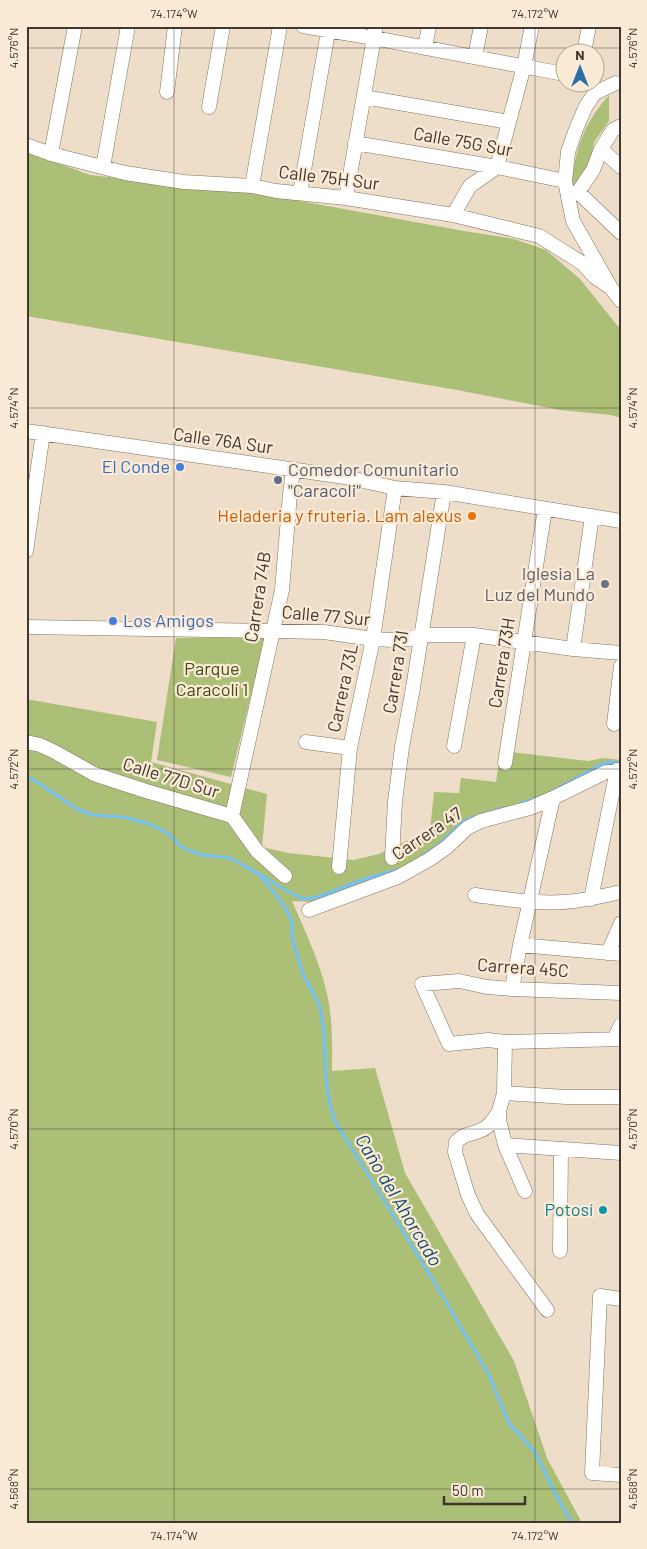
<svg xmlns="http://www.w3.org/2000/svg" width="647" height="1549" font-family="Barlow,sans-serif">
  <style>
    .green { fill: #acbf76 }
    .lines { fill: none; stroke-linecap: round; stroke-linejoin: round }
    .stream { stroke: #73c0f6; stroke-width: 3 }
    .minor-casing { stroke: #837362; stroke-width: 15 }
    .minor { stroke: #fff; stroke-width: 14 }
    .ticks { fill: none; stroke: #3f3830; stroke-width: 1; stroke-opacity: 0.45 }
    .shop-dot { fill: #3f7fe0; stroke: #fbead6; stroke-width: 2 }
    .service-dot { fill: #5c6f8a; stroke: #fbead6; stroke-width: 2 }
    .food-dot { fill: #e8710a; stroke: #fbead6; stroke-width: 2 }
    .worship-dot { fill: #6b7280; stroke: #fbead6; stroke-width: 2 }
    .culture-dot { fill: #0f9aa8; stroke: #fbead6; stroke-width: 2 }
    .labels { text-anchor: middle; stroke-width: 4.5; stroke-linejoin: round; paint-order: stroke }
    .street-label { font-size: 18px; fill: #3f3830; stroke: #fbead6 }
    .shop-label { font-size: 18px; fill: #366cbe; stroke: #fbead6; text-anchor: end }
    .service-label { font-size: 18px; fill: #4e5e75; stroke: #fbead6; text-anchor: start }
    .food-label { font-size: 18px; fill: #c56008; stroke: #fbead6; text-anchor: end }
    .worship-label { font-size: 18px; fill: #5b616d; stroke: #fbead6; text-anchor: end }
    .park-label { font-size: 18px; fill: #404d11; stroke: #fbead6 }
    .culture-label { font-size: 18px; fill: #0d838f; stroke: #fbead6; text-anchor: end }
    .water-label { font-size: 19px; font-style: italic; fill: #124c70; stroke: #fbead6 }
    .neatline { fill: none; stroke: #3f3830; stroke-width: 2 }
    .ticks-label { font-size: 12px; text-anchor: middle; fill: #3f3830 }
  </style>
  <rect width="100%" height="100%" fill="#eeddc9"/>
  <path class="green" d="M 609,95 L 609,121 L 594,142 L 588,174 L 572,190 C 573,152 584,123 609,95 Z
    M 26,151 L 90,175 L 262,194 L 464,231 L 514,239 L 546,250 L 580,279 L 616,324 L 621,329 L 621,418 L 611,415 L 560,410 L 457,390 L 26,316 Z
    M 265,637 L 231,777 L 157,760 L 176,638 Z
    M 26,699 L 157,722 L 151,762 L 267,794 L 262,847 L 288,853 L 354,860 L 379,854 L 430,830 L 434,792 L 459,793 L 461,778 L 496,782 L 501,751 L 588,761 L 603,758 L 621,760 L 621,768 L 441,846 L 401,870 L 312,902 L 292,901 C 305,931 320,962 327,994 C 333,1020 332,1046 332,1071 L 375,1068 L 405,1173 L 514,1361 L 547,1458 L 582,1523 L 26,1523 Z"/>
  <g class="lines">
    <path class="stream" d="M 26,778 L 34,780 L 77,809 L 92,815 L 123,817 L 150,824 L 169,834 L 180,846 L 190,851 L 203,855 L 230,858 L 266,878 L 285,890 L 303,899 L 318,897 L 362,880 L 399,869
      M 547,794 L 602,764 L 612,762 L 621,764
      M 521,803 L 534,799
      M 422,856 L 438,845 L 461,823 L 468,819 L 503,808
      M 258,873 L 283,904 L 292,921 L 292,937 L 302,972 L 320,1007 L 324,1033 L 326,1080 L 330,1105 L 335,1121 L 433,1280 L 488,1373 L 509,1423 L 535,1452 L 557,1497 L 572,1523"/>
    <defs>
      <path id="minor" d="M 303,26 L 374,38 L 564,74
        M 425,48 L 429,26
        M 584,52 L 589,26
        M 475,57 L 481,26
        M 616,83 L 595,93 L 586,106 L 576,129 L 568,152 L 565,181 L 573,221 L 611,288 L 621,301
        M 167,92 L 175,26
        M 364,97 L 509,122
        M 209,107 L 223,26
        M 355,143 L 497,167 L 565,181
        M 26,145 L 51,154 L 125,173 L 184,182 L 252,186 L 276,191 L 346,198 L 453,215 L 539,236 L 582,263 L 595,277 L 611,288
        M 601,149 L 621,167
        M 51,154 L 75,26
        M 103,167 L 128,26
        M 252,186 L 280,26
        M 578,192 L 621,233
        M 300,193 L 329,26
        M 568,197 L 578,192 L 593,170 L 601,149 L 613,130 L 621,126
        M 346,198 L 376,26
        M 453,215 L 470,186 L 497,167 L 524,66 L 532,26
        M 26,431 L 345,477 L 395,488 L 444,492 L 621,521
        M 26,551 L 43,433
        M 26,627 L 324,632 L 373,639 L 393,640 L 409,639 L 421,635 L 474,635 L 573,649 L 621,653
        M 573,649 L 592,516
        M 614,724 L 621,666
        M 26,742 L 40,745 L 55,752 L 94,774 L 146,791 L 232,816 L 257,851 L 285,876
        M 306,742 L 350,748
        M 454,746 L 474,635
        M 505,763 L 545,509
        M 232,816 L 282,590 L 290,494 L 293,470
        M 392,858 L 395,801 L 402,747 L 413,688 L 444,492
        M 339,867 L 350,748 L 373,639 L 395,488
        M 475,895 C 505,899 534,904 564,902 C 583,901 602,896 621,892
        M 591,899 L 617,770
        M 309,910 L 398,877 L 430,859 L 447,847 L 467,828 L 481,821 L 530,808 L 553,798 L 606,772 L 621,771
        M 520,945 L 621,954
        M 608,953 L 621,923
        M 512,989 L 520,945 L 553,798
        M 621,993 L 512,989 L 487,987 L 459,981 L 422,984 L 449,1044 L 488,1040 L 505,1042 L 621,1039
        M 614,1039 L 621,1025
        M 505,1042 L 504,1093 L 499,1111 L 499,1120 L 505,1145 L 525,1191
        M 504,1093 L 566,1097 L 621,1097
        M 499,1111 C 494,1119 489,1128 479,1131 C 469,1135 464,1134 456,1142 L 455,1152 L 468,1195 L 477,1214 L 547,1310
        M 505,1145 L 621,1153
        M 560,1251 L 561,1149
        M 621,1299 L 600,1296 L 592,1473 L 621,1475"/>
    </defs>
    <use href="#minor" class="minor-casing"/>
    <use href="#minor" class="minor"/>
  </g>
  <path class="ticks" d="M 174,26 L 174,1523M 535,26 L 535,1523M 26,48 L 621,48M 26,408 L 621,408M 26,769 L 621,769M 26,1129 L 621,1129M 26,1489 L 621,1489"/>
  <g class="shop-dot">
    <circle cx="180" cy="467" r="5"/>
    <circle cx="113" cy="621" r="5"/>
  </g>
  <circle class="service-dot" cx="278" cy="480" r="5"/>
  <circle class="food-dot" cx="472" cy="516" r="5"/>
  <circle class="worship-dot" cx="605" cy="584" r="5"/>
  <circle class="culture-dot" cx="603" cy="1210" r="5"/>
  <g class="labels">
    <g class="street-label">
      <text transform="translate(463 142) rotate(10)" y="6">Calle 75G Sur</text>
      <text transform="translate(329 178) rotate(7)" y="6">Calle 75H Sur</text>
      <text transform="translate(223 441) rotate(8)" y="6">Calle 76A Sur</text>
      <text transform="translate(258 597) rotate(-81)" y="6">Carrera 74B</text>
      <text transform="translate(326 616) rotate(5)" y="6">Calle 77 Sur</text>
      <text transform="translate(502 663) rotate(-81)" y="6">Carrera 73H</text>
      <text transform="translate(396 672) rotate(-81)" y="6">Carrera 73I</text>
      <text transform="translate(343 688) rotate(-78)" y="6">Carrera 73L</text>
      <text transform="translate(171 778) rotate(17)" y="6">Calle 77D Sur</text>
      <text transform="translate(427 834) rotate(-34)" y="6">Carrera 47</text>
      <text transform="translate(523 968) rotate(4)" y="6">Carrera 45C</text>
    </g>
    <g class="shop-label">
      <text x="170" y="473">El Conde</text>
      <text x="123" y="627" text-anchor="start">Los Amigos</text>
    </g>
    <g class="service-label">
      <text x="288" y="476">Comedor Comunitario<tspan x="288" dy="21">"Caracoli"</tspan></text>
    </g>
    <g class="food-label">
      <text x="462" y="522">Heladeria y fruteria. Lam alexus</text>
    </g>
    <g class="worship-label">
      <text x="595" y="580">Iglesia La<tspan x="595" dy="21">Luz del Mundo</tspan></text>
    </g>
    <g class="park-label">
      <text x="212" y="675">Parque<tspan x="212" dy="21">Caracolí 1</tspan></text>
    </g>
    <g class="culture-label">
      <text x="593" y="1216">Potosí</text>
    </g>
    <g class="water-label">
      <text transform="translate(399 1200) rotate(59)" y="7">Caño del Ahorcado</text>
    </g>
  </g>
  <rect width="647" height="1549" fill="none" stroke="#fbead6" stroke-width="55"/>
  <g transform="translate(580 68)"><circle r="24" fill="#fbead6" stroke="#b0a394"/>
  <path d="M0-4L9 19L0 12L-9 19Z" fill="#2b6fa4"/>
  <text y="-8" font-size="14" font-weight="bold" text-anchor="middle" fill="#3f3830">N</text>
  </g>
  <path d="M444 1496v8h81v-8" fill="none" stroke="#3f3830" stroke-width="2.5"/>
  <text x="452" y="1496" font-size="15" fill="#3f3830" stroke="#fbead6" stroke-width="4" paint-order="stroke">50 m</text>
  <rect x="28" y="28" width="592" height="1494" class="neatline"/>
  <g class="ticks-label">
    <text x="174" y="18">74.174°W</text>
    <text x="535" y="18">74.172°W</text>
    <text transform="translate(14 48) rotate(-90)" y="4">4.576°N</text>
    <text transform="translate(633 48) rotate(-90)" y="4">4.576°N</text>
    <text transform="translate(14 408) rotate(-90)" y="4">4.574°N</text>
    <text transform="translate(633 408) rotate(-90)" y="4">4.574°N</text>
    <text transform="translate(14 769) rotate(-90)" y="4">4.572°N</text>
    <text transform="translate(633 769) rotate(-90)" y="4">4.572°N</text>
    <text transform="translate(14 1129) rotate(-90)" y="4">4.570°N</text>
    <text transform="translate(633 1129) rotate(-90)" y="4">4.570°N</text>
    <text transform="translate(14 1489) rotate(-90)" y="4">4.568°N</text>
    <text transform="translate(633 1489) rotate(-90)" y="4">4.568°N</text>
    <text x="174" y="1540">74.174°W</text>
    <text x="535" y="1540">74.172°W</text>
  </g>
</svg>
